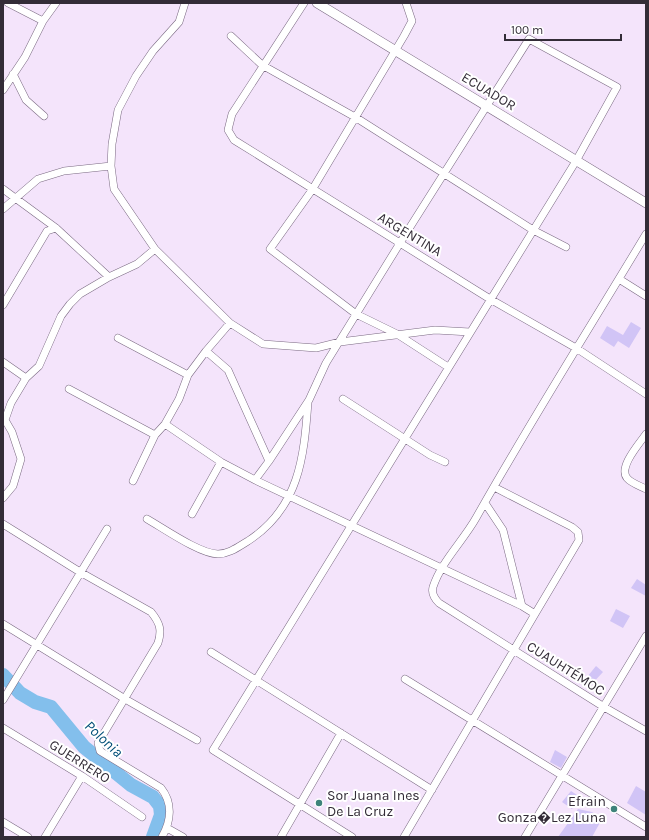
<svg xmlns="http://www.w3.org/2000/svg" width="649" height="840" font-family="Karla,sans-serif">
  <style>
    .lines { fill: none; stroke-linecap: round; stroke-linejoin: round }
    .river { stroke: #83bfec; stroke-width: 14 }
    .building { fill: #d1c4f6 }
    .minor-casing { stroke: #7a6982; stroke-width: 8 }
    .tertiary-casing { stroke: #7a6982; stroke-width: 10 }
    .minor { stroke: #fff; stroke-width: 7 }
    .tertiary { stroke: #fff; stroke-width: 9 }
    .poi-dot { fill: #3e837a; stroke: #fff; stroke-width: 1.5 }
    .labels { text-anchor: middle; stroke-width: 4; stroke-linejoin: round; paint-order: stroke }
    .street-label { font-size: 14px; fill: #332c37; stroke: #fff }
    .poi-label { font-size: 14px; fill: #332c37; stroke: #fff; text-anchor: start }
    .water-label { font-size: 15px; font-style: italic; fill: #004e77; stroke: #fff }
  </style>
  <rect width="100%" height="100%" fill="#f4e4fb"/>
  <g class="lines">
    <path class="river" d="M 3,675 L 20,693 L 35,702 L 51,707 L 84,747 L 131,785 L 153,797 L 160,806 L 161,815 L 153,837"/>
  </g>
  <path class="building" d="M 631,322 L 641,328 L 629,348 L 618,341 L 614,347 L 600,338 L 607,326 L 623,335 Z
    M 637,579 L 646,585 L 646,596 L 631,588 Z
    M 616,609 L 630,616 L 623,628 L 610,621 Z
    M 596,666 L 603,672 L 589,687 L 583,682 Z
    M 555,750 L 567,757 L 561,768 L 550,762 Z
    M 636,786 L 646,792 L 646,815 L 627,803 Z
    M 571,791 L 580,797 L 572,809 L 562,802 Z
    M 578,809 L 592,812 L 602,819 L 592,837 L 558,837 Z"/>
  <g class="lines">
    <defs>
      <path id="minor" d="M 8,3 L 43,21
        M 185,3 L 179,22 L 153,51 L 136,76 L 118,110 L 112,144 L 111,166 L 114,189 L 155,249 L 230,323 L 263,344 L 316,348 L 340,342 L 435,330 L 470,332
        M 304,3 L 232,114 L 228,130 L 234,140 L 490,299 L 576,348 L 646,394
        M 406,3 L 412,21 L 404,36 L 312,190 L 270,249 L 356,314 L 397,334 L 448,367
        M 231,36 L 262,65 L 355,117 L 533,230 L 566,247
        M 13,74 L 26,100 L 44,116
        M 3,90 L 25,57 L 43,21 L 56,3
        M 3,189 L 56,228 L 109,277
        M 3,209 L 38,179 L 64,171 L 111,166
        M 646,234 C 589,329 530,422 476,518 C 463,541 441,562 433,587 C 431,594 435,599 439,603 L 604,707 L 646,731
        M 619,279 L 646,296
        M 3,305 L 47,231 L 56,228
        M 118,338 L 188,375
        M 206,351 L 228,370 L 269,461 L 255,480
        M 3,362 L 26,378
        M 69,389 L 155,435
        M 343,399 L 430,455 L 445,462
        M 165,424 L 221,462 L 255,480 L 522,606
        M 646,434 C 640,443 618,467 627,478 C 631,483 640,486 646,489
        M 269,461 L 309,400 L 326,363 L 400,243 L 529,39 L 617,87 L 576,161 L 213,750 L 352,837
        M 133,481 L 155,435 L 165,424 L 179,399 L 188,375 L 206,351 L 230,323
        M 494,487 L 572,527 L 578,532 L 579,540 L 535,614
        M 3,498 L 13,486 L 21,459 L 12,432 L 5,420 L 11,403 L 26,378 L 39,366 L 61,316 L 70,304 L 80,294 L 109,277 L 137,264 L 155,249
        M 192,514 L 221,462
        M 147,519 C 163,528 200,554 218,554 C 229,554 238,547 248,541 C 299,508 304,458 308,402
        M 3,524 L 80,572 L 151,612 C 160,623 162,630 158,643 L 98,743 L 100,751 L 161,788 C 173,803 171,821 162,837
        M 3,624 L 125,699 L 197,740
        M 211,652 L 432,790
        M 405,679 L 646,827
        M 3,700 L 107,529
        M 3,728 L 82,776 L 142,817
        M 3,822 L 28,837
        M 167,828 L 183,837
        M 45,837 L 82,776
        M 281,837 L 341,733
        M 404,837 L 535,614 L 522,606 L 503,530 L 485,503
        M 525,837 L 646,636"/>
      <path id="tertiary" d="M 317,3 L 646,203"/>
    </defs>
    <use href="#minor" class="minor-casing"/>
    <use href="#tertiary" class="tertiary-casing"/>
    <use href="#minor" class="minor"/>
    <use href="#tertiary" class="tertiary"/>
  </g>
  <g class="poi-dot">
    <circle cx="319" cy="803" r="4"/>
    <circle cx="614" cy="809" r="4"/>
  </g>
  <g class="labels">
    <g class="street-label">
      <text transform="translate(489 91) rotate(31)" y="5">ECUADOR</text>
      <text transform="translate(410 234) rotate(31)" y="5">ARGENTINA</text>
      <text transform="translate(566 668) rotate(32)" y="5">CUAUHTÉMOC</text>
      <text transform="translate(80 761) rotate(32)" y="5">GUERRERO</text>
    </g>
    <g class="poi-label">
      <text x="327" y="800">Sor Juana Ines<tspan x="327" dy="16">De La Cruz</tspan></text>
      <text x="606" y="806" text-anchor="end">Efrain<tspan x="606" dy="16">Gonza�Lez Luna</tspan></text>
    </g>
    <g class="water-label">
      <text transform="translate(104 739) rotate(43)" y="5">Polonia</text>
    </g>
  </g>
  <rect width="649" height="840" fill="none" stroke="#332c37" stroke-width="8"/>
  <path d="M505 34v6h116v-6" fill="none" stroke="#332c37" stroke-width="2"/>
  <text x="511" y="34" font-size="12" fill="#332c37" stroke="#ffffff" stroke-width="3" paint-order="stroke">100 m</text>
</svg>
